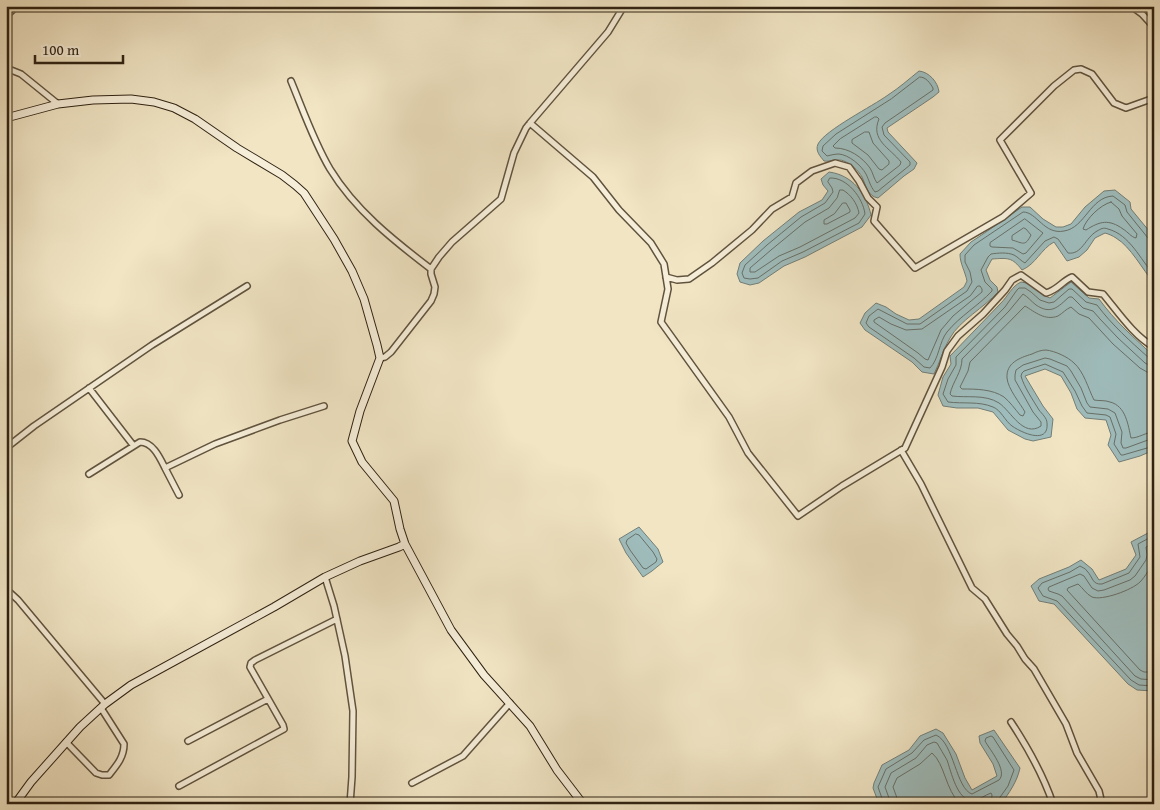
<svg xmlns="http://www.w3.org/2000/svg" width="1160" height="810" font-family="'Gentium Book Plus',serif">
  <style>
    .water { fill: #9fbdbd; stroke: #727f79 }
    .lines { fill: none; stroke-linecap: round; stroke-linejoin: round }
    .shore { stroke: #677068; stroke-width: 1 }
    .street-casing { stroke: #60533e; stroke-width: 8 }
    .secondary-casing { stroke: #2f2212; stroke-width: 9 }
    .street { stroke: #f6eed9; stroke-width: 5 }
    .secondary { stroke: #f6eed9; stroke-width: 7 }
  </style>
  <rect width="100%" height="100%" fill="#f1e5c4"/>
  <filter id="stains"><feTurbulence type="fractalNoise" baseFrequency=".004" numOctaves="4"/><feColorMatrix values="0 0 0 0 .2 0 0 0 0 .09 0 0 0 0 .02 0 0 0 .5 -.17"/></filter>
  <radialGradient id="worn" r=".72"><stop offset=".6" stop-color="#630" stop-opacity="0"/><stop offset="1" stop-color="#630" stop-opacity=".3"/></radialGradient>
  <path class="water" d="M 919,71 C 929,72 938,82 939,92 L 933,97 L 887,128 L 888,132 L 917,163 L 914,169 L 904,176 L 878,198 C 867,196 866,185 862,177 C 858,170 851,164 844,161 C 837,158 831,162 824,161 C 820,156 815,151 818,144 C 825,130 873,106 888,95 C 899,88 909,79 919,71 Z
    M 829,172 C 852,175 866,193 871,215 L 862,227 L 805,257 L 784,266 L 759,283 L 750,285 L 740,282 L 737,274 L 740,263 L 763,241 L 799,212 L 822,200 L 828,191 L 823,185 L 821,179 Z
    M 1115,190 L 1130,202 L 1131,209 L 1154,237 L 1154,283 C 1142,269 1131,247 1116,238 C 1113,236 1109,234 1105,233 L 1095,238 L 1087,250 L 1079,257 L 1067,261 L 1054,242 C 1041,249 1036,264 1022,270 C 1012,257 1008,258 992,259 L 986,270 L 990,280 L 997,287 L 998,292 C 985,307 959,321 950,338 C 943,349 940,362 934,374 L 922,372 L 912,362 L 865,330 L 860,323 L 865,313 L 876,303 L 886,307 L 896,314 L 909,320 L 919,319 L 964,287 L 967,281 C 965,271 960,264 960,254 L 971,242 L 986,232 L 1022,207 L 1030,207 L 1043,219 L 1056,227 L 1063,227 L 1071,224 L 1085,207 L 1104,191 Z
    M 1021,282 C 1034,283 1039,295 1050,298 L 1071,282 L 1089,298 L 1099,299 C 1115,321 1134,338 1154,356 L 1154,450 L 1140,456 L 1119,462 L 1108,445 L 1111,435 L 1106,420 L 1085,418 L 1077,409 L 1071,393 L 1061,376 L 1045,369 L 1025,376 L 1043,406 L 1053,419 L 1051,437 L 1033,441 L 1025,439 L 1008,430 L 993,412 L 978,408 L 957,408 L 943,406 L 938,395 L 943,377 L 951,364 L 950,356 L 1001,303 C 1008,296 1012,286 1021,282 Z
    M 1154,525 L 1154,691 L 1137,690 L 1128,684 L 1054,604 L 1039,601 L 1031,586 L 1039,579 L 1069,567 L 1081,560 L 1092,569 L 1099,580 L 1126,569 L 1136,555 L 1131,542 L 1148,533 Z
    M 639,527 L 658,549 L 663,562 L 652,571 L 643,577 L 626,553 L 619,539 Z
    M 936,729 L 943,733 L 956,754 L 965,778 L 972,790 L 997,776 L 993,764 L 980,743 L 979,736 L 994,730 L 1020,768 C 1017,782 1009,793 1001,804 L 879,804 L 873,788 L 874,783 L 882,765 L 909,750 L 920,736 Z"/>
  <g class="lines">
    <path class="shore" d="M 920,77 C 926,77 930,83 933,88 L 933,90 L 885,123 L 882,127 L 884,135 L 910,162 L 910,165 L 878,191 L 875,192 C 870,186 869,180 866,174 C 861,165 849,155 839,154 C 835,154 831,155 827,156 L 822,151 L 823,146 L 836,134 L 891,99 Z
      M 875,117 L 877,117 L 879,119 C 870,140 890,148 901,162 L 900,165 L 877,183 C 874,179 873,173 870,168 C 862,157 849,148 835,148 L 833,146 L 840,139 Z
      M 865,132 L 869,132 L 873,143 L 889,161 L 889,164 L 882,170 L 879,169 L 868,155 L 852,143 L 852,140 Z
      M 830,178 C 847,177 863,198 865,214 L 859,223 L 803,252 L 782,261 L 758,278 L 750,279 L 744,278 L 742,273 L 745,265 L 767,245 L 801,217 L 825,203 L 833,192 L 832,188 L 828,182 Z
      M 840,190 L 843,190 C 851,195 857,203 859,213 L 855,218 L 800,247 L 779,256 L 755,272 L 750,272 L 750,268 L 771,250 L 805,222 L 829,208 L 837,198 Z
      M 1111,202 L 1119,209 L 1122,216 L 1137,234 L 1136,238 C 1131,237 1128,232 1123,229 C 1109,219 1100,221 1086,230 L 1083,229 C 1086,219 1100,205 1111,202 Z
      M 843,203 L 846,203 L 850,210 L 850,212 L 827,224 L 824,224 L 824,220 L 834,214 Z
      M 1025,219 L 1043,233 L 1026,253 L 1023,254 L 1013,248 L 992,247 L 990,246 L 990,243 Z
      M 1024,228 L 1026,229 L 1031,235 C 1025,247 1023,243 1012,240 L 1012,236 Z
      M 1154,240 L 1148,238 L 1127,212 L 1125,205 L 1113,196 C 1090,197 1085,228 1064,231 C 1044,235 1037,212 1023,212 L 974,245 L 965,255 L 965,262 L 970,272 L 972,282 L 967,291 L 920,324 L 907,324 L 878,309 L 869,316 L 866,323 L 869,327 L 914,358 L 924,367 L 930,368 C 939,359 939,342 947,332 C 960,316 978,306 992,291 L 992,289 L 985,282 L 981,270 L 988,257 L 991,254 C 998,253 1007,252 1014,255 C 1018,257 1021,261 1025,263 L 1045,241 L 1054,237 L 1058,239 L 1068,253 C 1082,255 1085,238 1097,231 C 1101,229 1103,227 1108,229 C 1130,235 1140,259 1154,275
      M 978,286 L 980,286 L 982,289 L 982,292 L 953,316 L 941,330 L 928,360 L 925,359 L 918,353 L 874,322 L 874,320 L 879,317 L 891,324 L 906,330 L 922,329 L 970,296 Z
      M 1154,359 L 1149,358 C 1130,341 1112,325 1097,305 L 1086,302 L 1072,289 L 1069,289 L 1054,302 L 1049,303 L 1040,300 L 1031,292 L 1025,288 L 1019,288 L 1017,290 L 1005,307 L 956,357 L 956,365 L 948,379 L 943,394 L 948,402 C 963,404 979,401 993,407 C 1001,410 1005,421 1012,426 C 1022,433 1049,445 1047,423 C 1047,418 1042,414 1039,410 C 1033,400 1024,387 1021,376 L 1022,373 L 1024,371 L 1045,364 L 1063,372 L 1075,391 L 1082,406 L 1087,413 L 1106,415 L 1110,417 L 1116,434 L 1114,444 L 1121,455 L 1123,455 L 1154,446
      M 1154,365 L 1149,365 L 1145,363 L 1118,338 L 1100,319 L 1093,311 L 1083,308 L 1072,297 L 1069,297 C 1058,307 1051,315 1036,305 C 1031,301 1028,297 1023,294 L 1009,311 L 962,359 C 962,372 953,381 950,394 L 952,396 C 967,398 985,394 999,403 C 1011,411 1023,438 1041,426 L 1041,422 L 1033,412 L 1015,380 L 1015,375 L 1016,370 L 1023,365 L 1045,358 L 1050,359 L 1067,366 L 1071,371 L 1081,388 L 1087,403 L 1090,407 L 1108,409 L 1115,413 L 1122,432 L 1121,443 L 1123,448 L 1126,448 L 1148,440 L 1154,440
      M 1154,373 L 1147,372 L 1140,368 L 1113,344 L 1089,318 L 1079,314 L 1071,307 C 1066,309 1063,313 1058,316 C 1045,321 1035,312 1025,306 L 970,362 L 968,371 L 960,387 L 962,389 C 976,389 992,389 1004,397 C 1010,402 1015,409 1020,415 L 1023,416 L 1025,412 C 1020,403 1008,389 1007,378 C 1006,363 1019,358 1032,354 C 1036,352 1041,350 1046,350 C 1055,351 1068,357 1074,363 C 1084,372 1088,388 1094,400 C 1099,401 1105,400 1110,402 C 1126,406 1128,425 1131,438 C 1139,438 1146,432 1154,432
      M 636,534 L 639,535 L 653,552 L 657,559 L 656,562 L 646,569 L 643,568 L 630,550 L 626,543 L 627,540 Z
      M 1154,534 L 1151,537 L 1138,544 L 1140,557 L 1129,573 L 1102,584 C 1092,585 1093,577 1087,571 C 1085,568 1083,568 1080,566 L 1070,572 L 1042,583 L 1038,588 L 1043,596 L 1057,601 L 1131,680 L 1139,685 L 1154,686
      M 1154,543 L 1146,547 L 1147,555 L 1146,560 L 1135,576 L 1130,580 L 1104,590 L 1098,591 L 1092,588 L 1084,576 L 1080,574 L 1049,587 L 1048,589 L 1049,591 L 1058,594 L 1062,596 L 1135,676 L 1141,679 L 1154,680
      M 1154,559 C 1151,567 1145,577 1140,582 C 1132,590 1102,601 1092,597 C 1086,594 1083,588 1078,584 L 1068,588 L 1067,590 L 1140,670 L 1144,672 L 1154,672
      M 884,804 L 878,787 L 886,769 L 912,753 L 924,740 L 936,735 C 954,743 956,789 972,794 L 999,780 C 1008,771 990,750 985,741 L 986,738 L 991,736 L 993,737 L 1014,770 L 1008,786 L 998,800 L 997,804
      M 890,804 L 889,798 L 885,787 L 891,773 L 916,758 L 927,745 L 934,742 L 937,743 C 940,749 944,754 947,760 C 951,771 957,801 973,801 C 979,800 985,795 991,793 L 992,795 L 991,804
      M 897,804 L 897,798 L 893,787 L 897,778 L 920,764 L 932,753 C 945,764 945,789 960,804"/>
    <defs>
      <path id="street" d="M 624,6 L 608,32 L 530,123 L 593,177 L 619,210 L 651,243 L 664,264 L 668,289 L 661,322 L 729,417 L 748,453 L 798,516 L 842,486 L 905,448 L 942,367 L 947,351 L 958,336 L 983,314 L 1005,290 L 1012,280 L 1021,275 L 1046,293 C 1058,290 1062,281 1072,277 L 1088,292 L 1103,294 C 1118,312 1134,336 1154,347
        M 1131,6 L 1142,14 L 1154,27
        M 6,16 L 17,6
        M 6,68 L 21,74 L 58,104
        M 291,81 C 303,110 314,142 330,169 C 355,210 393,240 431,269
        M 666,277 L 677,280 L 689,279 L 712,263 L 752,230 L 772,209 L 792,197 L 796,183 L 812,171 L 835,163 L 849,167 L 859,181 L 868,198 L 877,207 L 874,221 L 915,268 L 1003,217 L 1031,193 L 1000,140 L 1054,86 L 1074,70 L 1081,69 L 1092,74 L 1114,103 L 1126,108 L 1154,98
        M 380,358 L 385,357 L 391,352 L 431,301 L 434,294 L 435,287 L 431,274 L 431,269 L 439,257 L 452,242 L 501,199 L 514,153 L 526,128 L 530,123
        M 89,388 L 133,445
        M 6,448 L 34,426 L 152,345 L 247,286
        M 901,450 L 921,484 L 972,588 L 985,599 L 1007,634 L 1017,646 L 1025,659 L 1034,669 L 1066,724 L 1077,753 L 1099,791 L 1102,804
        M 165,468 L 179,495
        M 89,474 L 140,442 C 153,442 160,458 165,468 L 215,444 L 280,420 L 324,406
        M 325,577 L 334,606 L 345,656 L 353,711 L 352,777 L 350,804
        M 6,589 L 18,600 L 105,704
        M 1011,722 C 1028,748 1043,774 1053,804
        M 188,741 L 268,699
        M 66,742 L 96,773 L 102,775 L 109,775 C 117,765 124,757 124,744 L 101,708
        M 412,783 L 463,756 L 510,703
        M 179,786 L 284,729 L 283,725 L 250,667 L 251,663 L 255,660 L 337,619"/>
      <path id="secondary" d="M 6,118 L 58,104 L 93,100 L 131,99 L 154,102 L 174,108 L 195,119 L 237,148 L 282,175 L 295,185 L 304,193 L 334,239 L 352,271 L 364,299 L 377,345 L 380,358 L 360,411 L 352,441 L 362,462 L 394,501 L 400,529 L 405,544 L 451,630 L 484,675 L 530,726 L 557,770 L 583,804
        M 15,804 L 31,782 L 80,727 L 105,704 L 131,685 L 274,607 L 325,577 L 360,561 L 399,547 L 405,544"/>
    </defs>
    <use href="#street" class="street-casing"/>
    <use href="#secondary" class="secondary-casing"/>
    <use href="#street" class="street"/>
    <use href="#secondary" class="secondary"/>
  </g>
  <rect width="1160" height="810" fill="none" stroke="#f1e5c4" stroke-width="25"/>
  <rect x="8" y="8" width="1145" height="795" fill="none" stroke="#2f2212" stroke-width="2.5"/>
  <rect x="12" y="12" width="1135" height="785" fill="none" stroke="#2f2212"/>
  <path d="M35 55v8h88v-8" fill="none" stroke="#2f2212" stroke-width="2.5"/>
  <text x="42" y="55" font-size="15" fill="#2f2212" stroke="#f6eed9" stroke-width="4" paint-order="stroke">100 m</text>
  <rect width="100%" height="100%" filter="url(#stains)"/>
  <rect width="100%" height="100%" fill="url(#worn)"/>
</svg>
